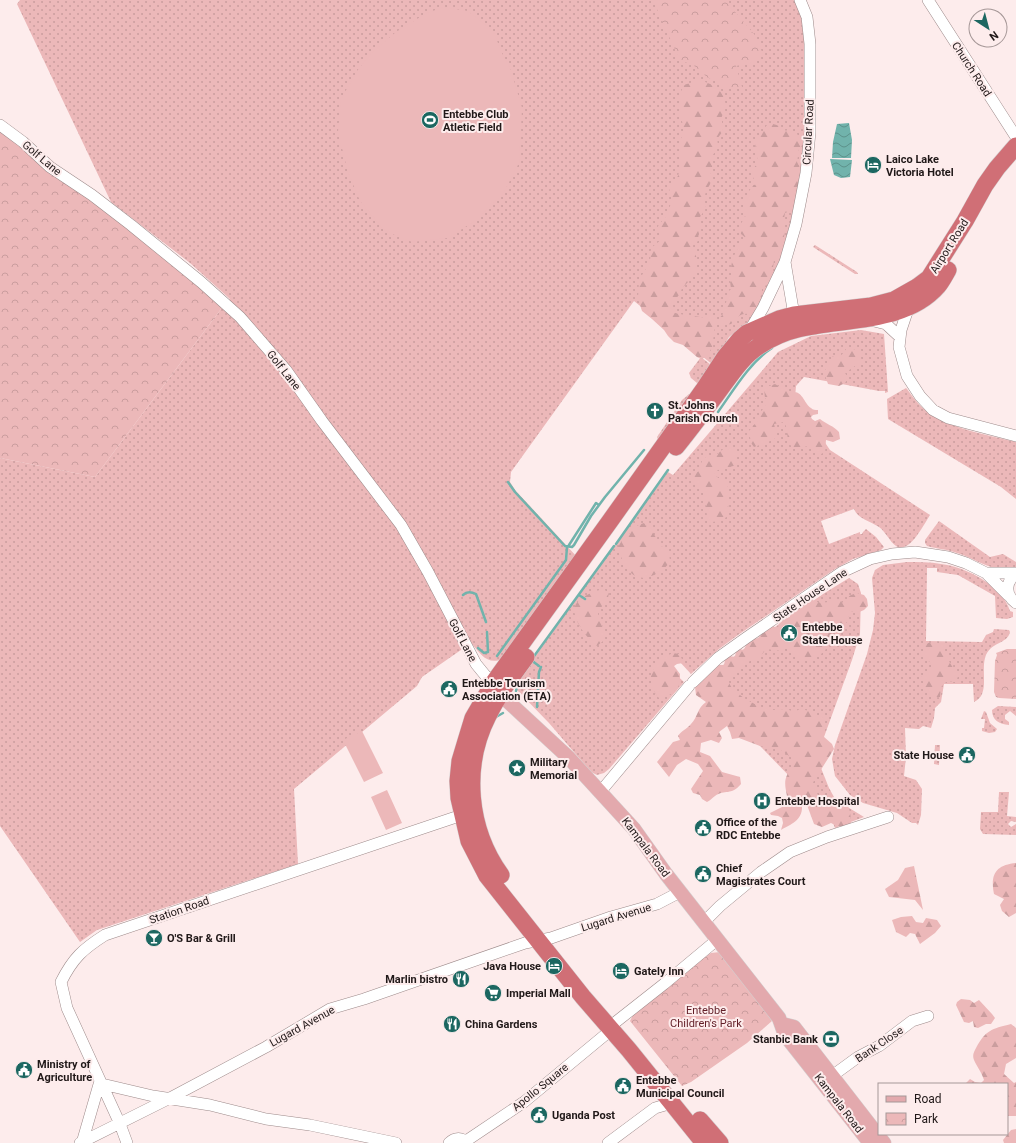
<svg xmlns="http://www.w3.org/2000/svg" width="1016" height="1143" font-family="Roboto,sans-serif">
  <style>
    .grass { fill: url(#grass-dots) }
    .forest { fill: url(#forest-firs) }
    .park { fill: url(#park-crowns) }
    .pitch { fill: #ecb8b9 }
    .water { fill: url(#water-waves) }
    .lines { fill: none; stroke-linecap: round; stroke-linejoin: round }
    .stream { stroke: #71b3ac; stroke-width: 2.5 }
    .minor-casing { stroke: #9d8a8a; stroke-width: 12 }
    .major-casing { stroke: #d2d1d1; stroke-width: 15 }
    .highway-casing { stroke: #d2d1d1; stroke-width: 18 }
    .minor { stroke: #fff; stroke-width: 11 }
    .major { stroke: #e3a9ad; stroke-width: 14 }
    .highway { stroke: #d06f76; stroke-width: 17 }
    .labels { text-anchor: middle; stroke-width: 4; stroke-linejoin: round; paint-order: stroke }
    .street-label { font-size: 11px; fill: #201818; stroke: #fdecec }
    .poi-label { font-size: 11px; font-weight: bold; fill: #201818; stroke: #fdecec; text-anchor: start }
    .park-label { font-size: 11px; fill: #621e27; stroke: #fdecec }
  </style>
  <defs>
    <pattern id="grass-dots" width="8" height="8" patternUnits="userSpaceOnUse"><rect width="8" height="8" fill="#ecb8b9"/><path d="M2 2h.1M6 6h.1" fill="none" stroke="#ca9d9e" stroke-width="1.8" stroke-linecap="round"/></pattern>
    <pattern id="forest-firs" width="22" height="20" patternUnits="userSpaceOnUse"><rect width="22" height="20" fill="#ecb8b9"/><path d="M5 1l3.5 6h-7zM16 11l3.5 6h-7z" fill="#ca9d9e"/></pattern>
    <pattern id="park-crowns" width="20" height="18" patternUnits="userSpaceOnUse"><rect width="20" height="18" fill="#ecb8b9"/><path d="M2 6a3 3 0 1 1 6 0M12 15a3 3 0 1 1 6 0" fill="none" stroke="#ca9d9e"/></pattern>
    <pattern id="water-waves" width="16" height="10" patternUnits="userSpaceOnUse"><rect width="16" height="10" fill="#71b3ac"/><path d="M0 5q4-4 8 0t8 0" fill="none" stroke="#5c918b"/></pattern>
  </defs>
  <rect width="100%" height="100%" fill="#fdecec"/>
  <path class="grass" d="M 20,0 L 796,0 L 805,26 L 806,146 L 789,236 L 768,292 L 748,322 L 729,337 L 713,365 L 634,301 L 511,472 L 510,482 L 515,490 L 578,558 L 504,659 C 486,665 482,655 471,643 L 422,677 L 417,686 L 294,789 L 298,864 L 97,930 L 80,942 L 0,826 L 0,458 L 95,477 L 224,305 L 230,299 L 190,263 L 111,202 L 17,4 Z
    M 815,245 L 857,272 L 858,274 L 855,274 L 813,247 Z
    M 861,330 L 884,334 L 888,392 L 885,393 L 885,391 L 879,391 L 804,377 L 796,386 L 795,398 L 830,450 L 930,515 C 924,524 909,555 896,546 C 889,541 886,532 879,527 C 870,521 858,519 854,509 L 821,521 L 829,544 L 860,532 L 860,534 L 862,534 L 863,532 L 866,529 L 876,537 L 884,547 L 881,550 L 853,559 L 835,569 L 738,635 L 719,649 L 691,674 L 679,661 L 670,669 L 684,682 L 609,769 L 604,773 L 597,775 L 591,772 L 549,723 L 517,690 L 520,677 L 532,661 L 540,666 L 532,661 L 579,595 L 586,600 L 580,594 L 668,472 L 673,475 L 778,352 L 811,336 Z
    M 701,357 L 711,365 L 700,382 L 697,383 L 691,378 L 689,373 Z
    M 906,388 L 907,389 C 913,397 919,406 928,412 C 948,428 991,436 1016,442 L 1016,499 L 1001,487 L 888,419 L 887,399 Z
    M 689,394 L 692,394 L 658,440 L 657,437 L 682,400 Z
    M 939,521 L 990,557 L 1003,554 L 1016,562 L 1016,567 C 997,576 975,558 957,553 C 947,549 937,549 927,546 L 925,543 L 925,540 Z
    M 907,562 C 918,562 930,562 941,564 C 966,567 1003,586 1010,611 L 1013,612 L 1013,617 L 1007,619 L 996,618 L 995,596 L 958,575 L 937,572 L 937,568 L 927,568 L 926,641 L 982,642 L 986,635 L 993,632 L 994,629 L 1009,630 L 1010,632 C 1007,645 990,641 985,658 C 981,673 990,695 974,702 L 973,684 L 944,684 L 941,702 L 935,708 L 934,718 L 931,728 L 923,726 L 919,729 L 905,728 L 906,757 L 904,776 L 916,780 L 922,789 L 921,815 L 918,825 L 916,823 L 912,823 L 897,813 L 863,803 L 850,795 L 835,776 L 832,759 L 835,745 L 867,654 L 873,630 L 875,613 L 872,578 L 875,570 L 883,565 Z
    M 849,578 L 858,584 L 861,593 L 860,634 L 852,660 L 820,748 L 821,768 L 829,788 L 834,797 L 841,803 L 864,817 L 835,828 L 832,820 L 760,746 L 710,675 L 749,645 L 823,594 Z
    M 998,706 L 1016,707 L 1016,716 L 1010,711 L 1005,715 L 1005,719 L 1009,722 L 1009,725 C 999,724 992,720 992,710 Z
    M 984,711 L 986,712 L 990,723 L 997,729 L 995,732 L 989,733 L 982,731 L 982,728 L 984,728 L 985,719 L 981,719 Z
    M 935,745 L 940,745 L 939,765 L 934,764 Z
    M 999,792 L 1009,792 L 1007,816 L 1016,817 L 1016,822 L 1011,821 L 1008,824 L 1011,827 L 1016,824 L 1016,835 L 983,834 L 980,829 L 981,812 L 998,812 Z"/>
  <path class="forest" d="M 699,80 C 714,84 728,92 725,110 C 725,112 723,114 722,116 C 721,119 723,126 723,131 L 717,139 C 719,147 716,151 711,157 L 713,165 L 710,171 C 715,184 707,185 705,195 C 704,199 705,204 706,208 L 700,217 L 698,241 L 690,248 L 695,252 L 697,260 L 694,276 L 682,288 L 680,294 L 671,304 L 672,312 L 679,314 L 707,318 L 711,316 L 716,317 L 717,321 L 715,327 L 712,347 L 707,357 L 701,359 L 697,357 L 683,345 L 674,342 L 668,336 L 664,330 L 652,319 L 642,311 L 638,299 L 639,280 L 650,262 L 651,248 L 661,240 L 658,226 L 668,214 L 672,198 L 670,194 L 669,187 L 678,176 L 681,165 L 679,143 L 684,132 L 680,110 L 680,94 L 684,85 Z
    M 773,124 L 780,126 L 784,131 C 791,129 797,134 803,139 L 803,144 L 799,149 L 797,162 L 803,174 L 797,204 L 790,211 L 785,213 C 783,221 786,228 784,237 L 790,240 L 783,263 L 774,259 L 773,268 L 774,282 L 762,287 L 762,299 L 751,314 C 736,313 741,318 731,324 C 728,325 723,325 720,326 L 718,324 L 718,320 L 723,314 L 721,309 L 726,303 L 728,292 L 731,289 L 730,280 L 732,277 C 728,263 737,247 746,238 L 741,234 L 740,226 L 746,214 L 743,208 C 746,199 748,188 756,184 L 753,177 L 753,169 L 758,163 L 755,143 L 767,125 Z
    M 847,348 L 858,350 L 862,361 L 845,373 L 848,378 L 845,383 L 839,386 L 828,384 L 824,372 L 833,356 L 840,357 Z
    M 775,384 L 790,393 C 802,388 804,404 811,408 C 813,410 815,410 818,410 L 818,414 L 813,415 L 811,417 L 812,419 L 815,421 L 820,419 C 826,424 834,426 839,432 L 840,439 L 833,442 L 826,440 L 825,452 L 819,455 L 815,453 L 810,446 L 793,448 C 784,438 790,432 784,422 L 774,424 L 777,437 C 771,442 761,444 754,447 L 751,443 L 749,431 L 759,419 L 759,415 L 768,401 L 765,398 L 764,388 Z
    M 726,447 L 733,448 L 736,456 L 736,465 C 728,468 721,468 714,472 L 718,478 L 722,478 L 728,483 C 727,494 729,505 728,516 L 720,521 L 711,522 L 707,516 L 704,491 L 698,487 L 690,478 L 701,469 L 701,464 L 703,458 L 717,454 Z
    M 644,523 L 651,529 L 660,545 L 669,552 L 670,562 C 662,573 642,585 630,572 C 623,565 621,556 618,547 L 626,534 L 629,534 L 634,527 Z
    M 603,589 L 609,593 L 607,602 L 599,609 L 598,614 L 604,629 L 603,641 L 597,646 C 588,639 569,617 576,604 C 581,596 595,591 603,589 Z
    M 857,593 L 864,595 L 867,599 L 868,606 L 864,610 L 857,613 L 846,610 C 851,618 849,623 840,626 L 831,621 L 832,637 L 828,647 L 821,654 L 813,659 L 799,659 L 786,646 L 782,651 L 766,649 C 760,659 751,661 740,664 L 739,670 C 735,672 730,675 729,680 C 727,691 758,707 767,709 C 777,712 783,706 794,712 L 800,709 L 810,711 L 814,717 L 822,716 C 827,722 825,729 823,736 L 832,744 L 834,749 L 812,784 L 818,795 L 830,799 L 836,805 L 843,800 C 850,805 851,816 851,824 C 845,828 838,827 831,823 L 822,827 L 814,824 L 807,805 L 803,800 L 795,801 L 787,796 C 784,782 784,777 793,766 L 792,758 L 779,749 L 760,746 L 739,738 L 732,739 L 730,732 L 727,726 L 719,732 L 722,738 L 719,743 L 711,740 L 701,743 L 700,752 L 710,756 L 722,772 L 740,777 L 741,784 C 731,796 725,789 715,796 C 712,798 711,800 707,802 L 702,799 L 700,795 L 693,793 L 691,789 L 703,771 L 698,764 L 686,759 L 677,765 L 669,777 L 657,762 L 673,742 L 680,740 L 678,736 C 681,731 687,729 691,724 C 698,717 697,708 706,702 L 696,695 L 694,679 L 707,669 L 715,669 L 718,665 L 724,665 L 725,660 L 729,656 L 735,657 L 736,651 L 739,649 L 744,650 C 747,642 749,640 758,638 L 770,625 L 777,628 C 779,622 784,619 790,617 L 789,614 L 810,598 C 819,606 829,602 839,599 L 843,603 L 848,602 L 848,597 L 851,595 Z
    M 928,643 C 948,642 941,644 948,659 C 950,664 955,670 958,676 L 956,682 L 946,682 L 941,687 L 940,697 C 929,699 925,686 921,677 L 928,670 L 934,668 L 930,662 L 924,659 L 923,647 Z
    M 673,653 L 679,654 L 683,661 L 683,663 L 677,664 L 674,666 L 680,674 C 680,677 680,682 679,685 C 676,692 666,698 659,698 C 643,679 652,662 673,653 Z
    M 790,803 L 799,803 L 802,805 C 803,820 792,824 781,830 L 783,823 L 782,818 L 778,816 L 771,815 L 770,813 Z
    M 1016,863 L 1016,913 L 1009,917 L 1002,911 L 1000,905 L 1004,899 L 994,894 C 990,874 996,865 1016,863 Z
    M 914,866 L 923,910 L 915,900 L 889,897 L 885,889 L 898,880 L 905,868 Z
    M 912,916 L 916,922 L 923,923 L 926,918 L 937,920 L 941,926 L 935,933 L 920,944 L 915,934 L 910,933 L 906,937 L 896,932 L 892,920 L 901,917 Z
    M 961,999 L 970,1000 L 974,1003 L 979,1000 L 992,1014 L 995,1018 L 991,1024 L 986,1024 L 978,1028 L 974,1027 L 973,1021 L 969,1023 L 964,1022 L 956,1005 L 957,1002 Z
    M 1011,1024 L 1016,1028 L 1016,1058 L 1006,1064 L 1004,1074 L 1014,1083 L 1016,1082 L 1016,1116 L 1007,1116 L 1007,1084 L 965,1084 L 970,1079 L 975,1082 L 981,1083 L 984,1080 C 981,1071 977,1067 974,1060 C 972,1055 974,1052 976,1048 C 986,1030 991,1029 1011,1024 Z
    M 1016,1129 L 1016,1143 L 1004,1143 L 1003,1140 L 1011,1130 Z"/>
  <path class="park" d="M 653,0 L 725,0 L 754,34 L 762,52 L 755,62 L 736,66 L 742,87 L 722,88 L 720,83 L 708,78 L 692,64 L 680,61 Z
    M 0,126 L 224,305 L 95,477 L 0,458 Z
    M 1007,649 L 1016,649 L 1016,699 L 999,698 L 996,697 L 994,692 L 995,661 L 997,655 L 996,653 Z
    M 720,952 L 729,958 L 772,1021 L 747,1043 L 691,1082 L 682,1086 L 630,1021 L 633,1015 L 701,960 L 711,953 Z"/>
  <path class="pitch" d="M 443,7 L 468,11 L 493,31 L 505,60 L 511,70 L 522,108 L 519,163 L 503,194 L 476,220 L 448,238 L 412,242 L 385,231 L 360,201 L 348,172 L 338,132 L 341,99 L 357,71 L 371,53 L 396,32 L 425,14 Z
    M 362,731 L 383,773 L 364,782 L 343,740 Z
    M 387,790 L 402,823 L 386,830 L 371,797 Z"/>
  <path class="water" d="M 849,123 L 852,140 L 851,158 L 832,158 L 833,142 L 837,124 Z
    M 830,159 L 852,160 L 850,177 L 841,178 L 834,175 Z"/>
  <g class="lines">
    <path class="stream" d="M 718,412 C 733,391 750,362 772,348
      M 508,482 L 515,492 L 565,546 L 572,547 L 574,545 L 591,516 L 605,497 L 644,450
      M 616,544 L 668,470
      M 569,545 L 596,503 L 599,505
      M 463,595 C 467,591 472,592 476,594 L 486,622
      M 579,595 L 585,599
      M 478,648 L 484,653 L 488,652 L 487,632
      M 497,656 L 566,560 L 567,547
      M 532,659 L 614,546
      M 531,660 L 539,666
      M 516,691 L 518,682
      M 537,707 L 539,672 L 541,667
      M 496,717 L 503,713"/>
    <defs>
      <path id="minor" d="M 928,0 L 1016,137
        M 0,125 L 23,142 L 50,167 L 92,195 L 131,225 L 201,282 L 240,317 L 286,370 L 322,421 L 401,525 L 428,572 L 476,664 L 485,675 L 494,682
        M 785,262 L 795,321
        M 909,306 L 901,330 L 899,347 L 907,376 L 920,396 L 933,410 L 948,418 L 1016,436
        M 870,320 L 886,324 L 900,337
        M 748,333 L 763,308 L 785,262 L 796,224 L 806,173 L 810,132 L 810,44 L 807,17 L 800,0
        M 986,573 L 1016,573
        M 1016,574 C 1005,582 1005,595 1016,603
        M 693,682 L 718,658 L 746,638 L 842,572 L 870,559 L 892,554 L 915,552 L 948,557 L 966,563 L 986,573 L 1008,595
        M 601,791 L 689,686
        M 704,922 L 720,906 L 761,872 L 790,852 L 827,837 L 888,817
        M 617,1021 L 664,984 L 718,939
        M 832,1076 L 858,1057 L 879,1046 L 912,1021 L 928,1016
        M 102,1084 L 153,1096 L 210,1105 L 266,1119 L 310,1125 L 396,1143
        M 466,1141 L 524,1102 L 611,1030
        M 80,1143 L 170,1098 L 266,1047 L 330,1009 L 364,999 L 525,943 L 551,938 L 611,917 L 657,904 L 680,892
        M 82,1143 L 100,1081
        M 127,1143 L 120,1124 L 67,1008 L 61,982 C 73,958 83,949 105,935 L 462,815
        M 449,1143 C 455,1137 462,1137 467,1143
        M 608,1143 L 655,1108 L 672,1103"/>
      <path id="major" d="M 492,689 L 501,695 L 569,758 L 634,829 L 666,874 L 779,1018 L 785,1035 L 870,1143
        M 782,1024 L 794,1027 L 884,1143"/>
      <path id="highway" d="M 676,447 C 689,431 701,415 713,399 C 727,381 740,358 759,346 C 770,339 785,332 798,329 C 842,318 905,324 938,286 C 942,281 945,275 948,270
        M 501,875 C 468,829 462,767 488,716 C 498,695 512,676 526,657
        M 700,1120 L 720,1143
        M 704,1143 L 629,1050 L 583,997 L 487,876 L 469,841 L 459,798 L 458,781 L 460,761 L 466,741 L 473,718 L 494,682 L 610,521 L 704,389 L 725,357 L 740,339 L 747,333 L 779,319 L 794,315 L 871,306 L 894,300 L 917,287 L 929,278 L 965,221 L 985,185 L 997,168 L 1016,146"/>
    </defs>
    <use href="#minor" class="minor-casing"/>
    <use href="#major" class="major-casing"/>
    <use href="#highway" class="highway-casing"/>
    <use href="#minor" class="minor"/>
    <use href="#major" class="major"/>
    <use href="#highway" class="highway"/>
  </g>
  <defs>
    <symbol id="stadium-disc" viewBox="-11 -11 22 22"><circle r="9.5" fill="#1c6761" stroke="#fdecec"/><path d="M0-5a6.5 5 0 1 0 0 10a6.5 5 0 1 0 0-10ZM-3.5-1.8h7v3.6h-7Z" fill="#fff"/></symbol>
    <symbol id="hotel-disc" viewBox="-11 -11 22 22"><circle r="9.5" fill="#1c6761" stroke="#fdecec"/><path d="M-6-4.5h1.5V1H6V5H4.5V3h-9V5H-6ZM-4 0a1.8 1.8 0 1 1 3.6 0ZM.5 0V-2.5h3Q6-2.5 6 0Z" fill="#fff"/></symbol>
    <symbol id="church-disc" viewBox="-11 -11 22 22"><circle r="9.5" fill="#1c6761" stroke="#fdecec"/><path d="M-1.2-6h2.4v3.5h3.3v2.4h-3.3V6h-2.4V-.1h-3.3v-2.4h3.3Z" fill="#fff"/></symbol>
    <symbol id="civic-disc" viewBox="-11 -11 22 22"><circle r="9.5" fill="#1c6761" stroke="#fdecec"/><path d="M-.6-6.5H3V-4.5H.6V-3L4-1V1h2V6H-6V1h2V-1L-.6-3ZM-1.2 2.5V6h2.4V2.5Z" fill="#fff"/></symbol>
    <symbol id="sight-disc" viewBox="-11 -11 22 22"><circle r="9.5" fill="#1c6761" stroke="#fdecec"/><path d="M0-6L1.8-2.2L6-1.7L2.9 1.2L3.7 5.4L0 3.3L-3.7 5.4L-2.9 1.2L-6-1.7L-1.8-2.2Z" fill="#fff"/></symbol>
    <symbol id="hospital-disc" viewBox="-11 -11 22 22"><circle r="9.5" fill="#1c6761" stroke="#fdecec"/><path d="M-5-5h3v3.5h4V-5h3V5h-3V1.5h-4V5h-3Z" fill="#fff"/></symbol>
    <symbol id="bar-disc" viewBox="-11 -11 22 22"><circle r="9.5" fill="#1c6761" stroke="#fdecec"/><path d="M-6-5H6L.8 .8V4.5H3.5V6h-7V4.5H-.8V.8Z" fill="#fff"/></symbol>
    <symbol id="restaurant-disc" viewBox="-11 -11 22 22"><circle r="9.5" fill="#1c6761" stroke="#fdecec"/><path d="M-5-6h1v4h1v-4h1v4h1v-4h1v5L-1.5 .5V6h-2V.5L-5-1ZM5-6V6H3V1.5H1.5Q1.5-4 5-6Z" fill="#fff"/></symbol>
    <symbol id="supermarket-disc" viewBox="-11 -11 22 22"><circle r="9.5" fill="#1c6761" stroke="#fdecec"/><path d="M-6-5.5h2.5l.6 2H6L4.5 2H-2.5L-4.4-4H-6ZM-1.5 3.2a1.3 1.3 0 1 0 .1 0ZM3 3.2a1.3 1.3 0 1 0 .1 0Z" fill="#fff"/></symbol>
    <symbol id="bank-disc" viewBox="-11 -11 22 22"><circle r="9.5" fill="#1c6761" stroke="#fdecec"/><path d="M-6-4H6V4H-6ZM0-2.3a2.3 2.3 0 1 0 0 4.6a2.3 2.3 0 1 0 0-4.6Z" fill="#fff"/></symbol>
  </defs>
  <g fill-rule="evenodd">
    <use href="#stadium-disc" x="420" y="110" width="20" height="20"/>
    <use href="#hotel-disc" x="863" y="155" width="20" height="20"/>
    <use href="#church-disc" x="645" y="401" width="20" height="20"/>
    <use href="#civic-disc" x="779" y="623" width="20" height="20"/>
    <use href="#civic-disc" x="439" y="679" width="20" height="20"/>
    <use href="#civic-disc" x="957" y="745" width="20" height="20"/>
    <use href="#sight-disc" x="507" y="758" width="20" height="20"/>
    <use href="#hospital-disc" x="752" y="791" width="20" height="20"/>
    <use href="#civic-disc" x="693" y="818" width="20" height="20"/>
    <use href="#civic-disc" x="693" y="864" width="20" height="20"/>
    <use href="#bar-disc" x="144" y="928" width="20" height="20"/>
    <use href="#hotel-disc" x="544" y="956" width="20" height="20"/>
    <use href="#hotel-disc" x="611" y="961" width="20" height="20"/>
    <use href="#restaurant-disc" x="451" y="969" width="20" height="20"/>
    <use href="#supermarket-disc" x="483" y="983" width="20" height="20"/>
    <use href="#restaurant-disc" x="442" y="1014" width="20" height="20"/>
    <use href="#bank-disc" x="821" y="1029" width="20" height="20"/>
    <use href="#civic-disc" x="14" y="1060" width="20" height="20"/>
    <use href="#civic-disc" x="613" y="1076" width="20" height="20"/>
    <use href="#civic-disc" x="529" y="1105" width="20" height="20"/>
  </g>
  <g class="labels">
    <g class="street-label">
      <text transform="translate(972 69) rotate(57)" y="4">Church Road</text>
      <text transform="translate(808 132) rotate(-87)" y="4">Circular Road</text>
      <text transform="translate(42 158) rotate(40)" y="4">Golf Lane</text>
      <text transform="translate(949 246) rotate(-58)" y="4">Airport Road</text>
      <text transform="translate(284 370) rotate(52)" y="4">Golf Lane</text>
      <text transform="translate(810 595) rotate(-34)" y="4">State House Lane</text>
      <text transform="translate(463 640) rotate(62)" y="4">Golf Lane</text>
      <text transform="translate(646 847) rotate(53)" y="4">Kampala Road</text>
      <text transform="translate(179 910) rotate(-19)" y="4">Station Road</text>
      <text transform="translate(616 917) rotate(-17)" y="4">Lugard Avenue</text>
      <text transform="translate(302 1026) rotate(-29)" y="4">Lugard Avenue</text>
      <text transform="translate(879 1044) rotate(-34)" y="4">Bank Close</text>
      <text transform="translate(540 1087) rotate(-39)" y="4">Apollo Square</text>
      <text transform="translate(839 1103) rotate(52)" y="4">Kampala Road</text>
    </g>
    <g class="poi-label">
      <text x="443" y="118">Entebbe Club<tspan x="443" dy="13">Atletic Field</tspan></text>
      <text x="886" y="163">Laico Lake<tspan x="886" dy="13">Victoria Hotel</tspan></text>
      <text x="668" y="409">St. Johns<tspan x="668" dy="13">Parish Church</tspan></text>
      <text x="802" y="631">Entebbe<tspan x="802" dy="13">State House</tspan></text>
      <text x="462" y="687">Entebbe Tourism<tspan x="462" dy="13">Association (ETA)</tspan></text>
      <text x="954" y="759" text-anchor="end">State House</text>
      <text x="530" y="766">Military<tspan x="530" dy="13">Memorial</tspan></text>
      <text x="775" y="805">Entebbe Hospital</text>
      <text x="716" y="826">Office of the<tspan x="716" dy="13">RDC Entebbe</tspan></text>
      <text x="716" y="872">Chief<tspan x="716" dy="13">Magistrates Court</tspan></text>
      <text x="167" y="942">O'S Bar &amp; Grill</text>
      <text x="541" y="970" text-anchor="end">Java House</text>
      <text x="634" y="975">Gately Inn</text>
      <text x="448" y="983" text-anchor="end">Marlin bistro</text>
      <text x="506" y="997">Imperial Mall</text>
      <text x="465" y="1028">China Gardens</text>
      <text x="818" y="1043" text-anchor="end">Stanbic Bank</text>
      <text x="37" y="1068">Ministry of<tspan x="37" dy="13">Agriculture</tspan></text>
      <text x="636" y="1084">Entebbe<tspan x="636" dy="13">Municipal Council</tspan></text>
      <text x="552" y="1119">Uganda Post</text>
    </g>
    <g class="park-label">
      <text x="706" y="1014">Entebbe<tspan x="706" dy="13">Children's Park</tspan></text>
    </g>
  </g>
  <rect x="878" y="1083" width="130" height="52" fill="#fdecec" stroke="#a59797"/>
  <rect x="886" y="1096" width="20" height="6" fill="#e3a9ad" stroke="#a59797"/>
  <text x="914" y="1103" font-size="12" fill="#201818">Road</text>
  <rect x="886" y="1113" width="20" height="12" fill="url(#park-crowns)" stroke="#a59797"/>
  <text x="914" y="1123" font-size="12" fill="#201818">Park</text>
  <g transform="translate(988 28) rotate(144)"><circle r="19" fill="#fdecec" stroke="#a59797"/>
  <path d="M0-3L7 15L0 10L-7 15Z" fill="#1c6761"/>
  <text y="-6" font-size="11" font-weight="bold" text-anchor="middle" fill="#201818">N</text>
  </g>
</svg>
